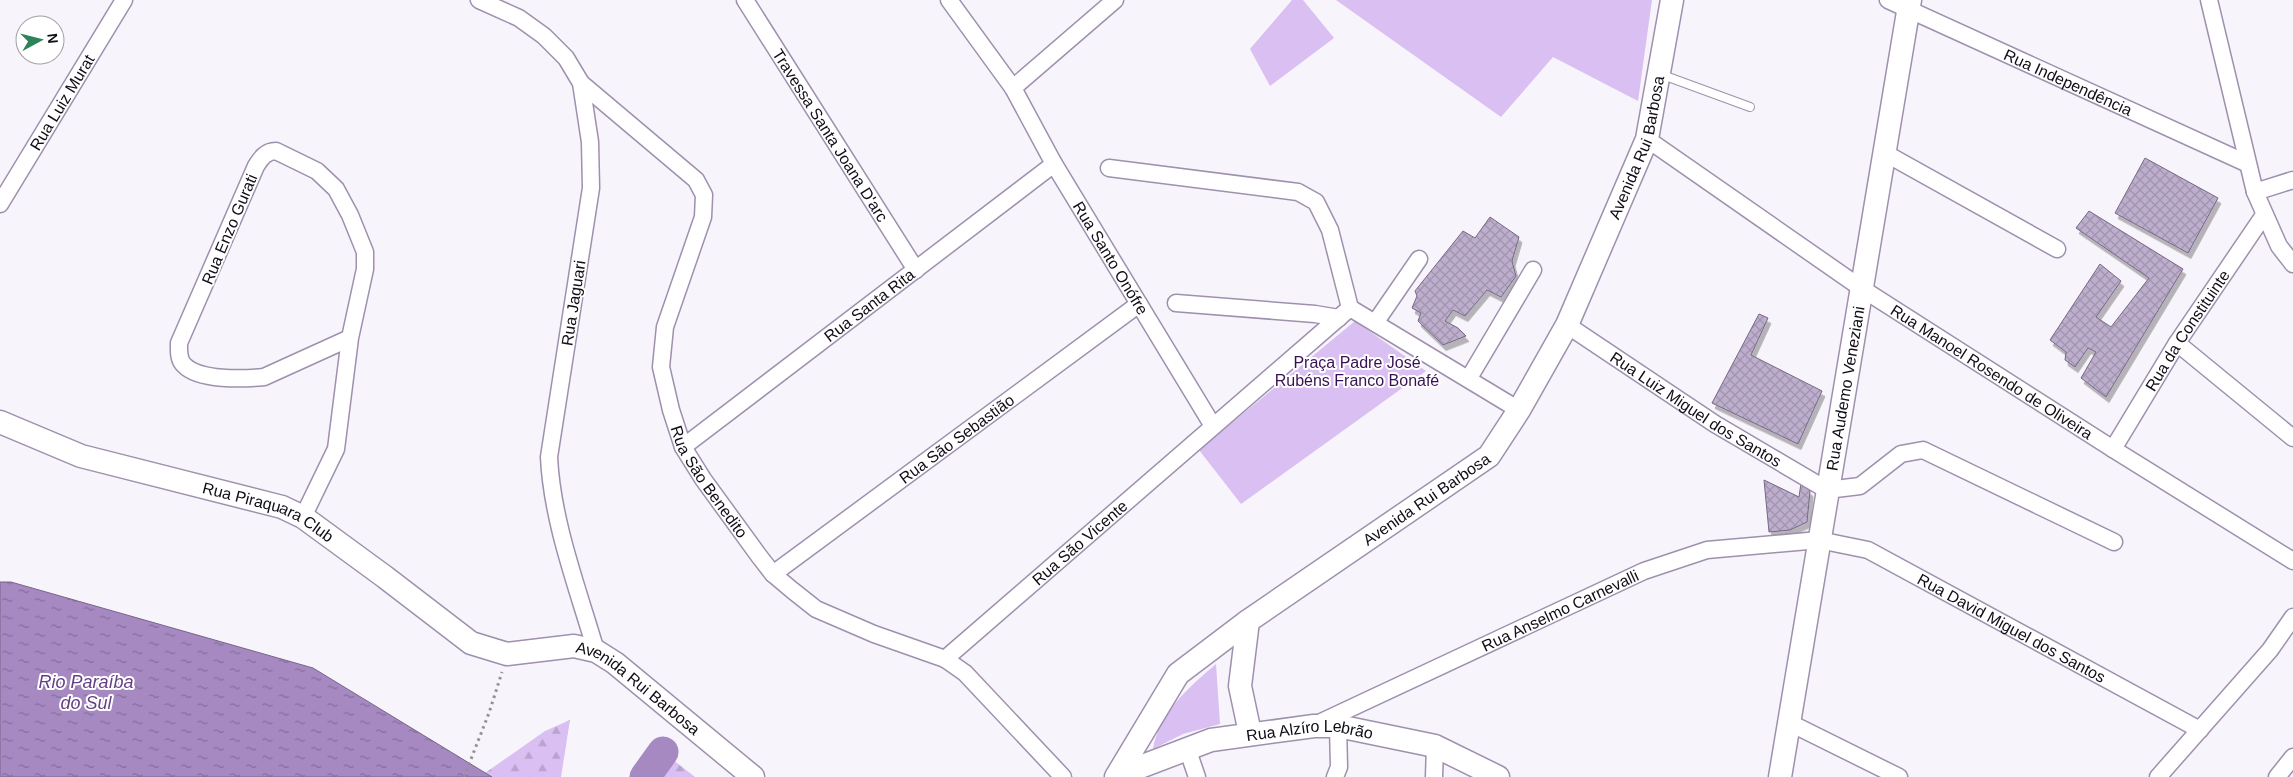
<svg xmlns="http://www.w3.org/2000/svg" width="2293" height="777" font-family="Arial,sans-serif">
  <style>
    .green { fill: #d9bff2 }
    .forest { fill: url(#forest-firs) }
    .water { fill: url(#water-ripples); stroke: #79648d }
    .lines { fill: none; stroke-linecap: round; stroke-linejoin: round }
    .river { stroke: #a589c0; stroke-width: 31 }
    .building { fill: url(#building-cross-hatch); stroke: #766884; filter: url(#shadow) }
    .lane-casing { stroke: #9f90ae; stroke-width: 10 }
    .street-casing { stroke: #9f90ae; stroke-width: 19 }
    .secondary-casing { stroke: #9f90ae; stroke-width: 25 }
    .path { stroke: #938f97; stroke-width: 3; stroke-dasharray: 2.5 4; stroke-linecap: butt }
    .lane { stroke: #fff; stroke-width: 8 }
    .street { stroke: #fff; stroke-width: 16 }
    .secondary { stroke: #fff; stroke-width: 22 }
    .labels { text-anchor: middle; stroke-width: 4; stroke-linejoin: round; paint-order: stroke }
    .street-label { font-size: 16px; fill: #110c16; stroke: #fff }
    .park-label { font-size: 16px; fill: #391153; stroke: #fff }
    .water-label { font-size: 18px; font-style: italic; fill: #643f84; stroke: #fff }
  </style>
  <defs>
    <pattern id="forest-firs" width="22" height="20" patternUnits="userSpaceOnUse" patternTransform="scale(1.25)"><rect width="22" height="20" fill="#d9bff2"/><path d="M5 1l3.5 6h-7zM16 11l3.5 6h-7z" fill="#b9a3cf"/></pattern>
    <pattern id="water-ripples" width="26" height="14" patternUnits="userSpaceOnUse" patternTransform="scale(1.25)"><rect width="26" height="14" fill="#a589c0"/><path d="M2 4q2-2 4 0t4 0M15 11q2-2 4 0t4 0" fill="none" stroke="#856e9b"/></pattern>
    <pattern id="building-cross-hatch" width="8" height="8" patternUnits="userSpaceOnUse" patternTransform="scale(1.25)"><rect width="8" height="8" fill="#bdaecd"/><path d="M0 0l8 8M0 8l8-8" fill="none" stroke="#a194af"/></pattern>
    <filter id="shadow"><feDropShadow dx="3" dy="5.5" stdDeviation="0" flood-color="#0004"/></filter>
  </defs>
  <rect width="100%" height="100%" fill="#f8f4fb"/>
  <path class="green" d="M 1292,0 L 1303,0 L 1334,38 L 1270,86 L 1250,49 Z
    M 1336,0 L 1652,0 L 1638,101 L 1553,57 L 1501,117 Z
    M 1355,321 L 1426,371 L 1241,504 L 1199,450 Z
    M 1216,664 L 1220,724 L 1183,734 L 1153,749 C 1159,713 1190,686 1216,664 Z"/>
  <path class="forest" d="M 570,720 L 561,777 L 492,777 L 485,773 L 545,731 Z
    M 663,752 L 695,777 L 645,777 Z"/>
  <path class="water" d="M 0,582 L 11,582 L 313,668 L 492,777 L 0,777 Z"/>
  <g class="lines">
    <path class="river" d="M 645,777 L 663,752"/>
  </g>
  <path class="building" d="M 2145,158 L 2218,198 L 2188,253 L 2115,213 Z
    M 2089,211 L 2183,269 L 2106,397 L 2081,378 L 2096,352 L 2088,348 L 2075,367 L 2065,360 L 2066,352 L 2050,340 L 2100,264 L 2121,281 L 2096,317 L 2111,327 L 2149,278 L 2076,228 Z
    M 1490,217 L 1519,237 L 1512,261 L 1516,276 L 1501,297 L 1487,290 L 1465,316 L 1453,310 L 1445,321 L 1458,328 L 1466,336 L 1443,345 L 1418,321 L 1421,313 L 1412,308 L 1417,296 L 1415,291 L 1463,231 L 1475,238 Z
    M 1759,314 L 1768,318 L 1751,355 L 1822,391 L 1798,444 L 1712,403 Z
    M 1764,480 L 1799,497 L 1801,483 L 1810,491 L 1807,522 L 1790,530 L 1769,532 Z"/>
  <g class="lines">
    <defs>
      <path id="lane" d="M 1660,74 L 1750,107"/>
      <g id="street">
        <path d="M 479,0 L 519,18 L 544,36 L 566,58 L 581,83 L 590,142 L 591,188 L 549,457 C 552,522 578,589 596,651"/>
        <path id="s1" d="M 745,0 L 916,270"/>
        <path id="s2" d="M 949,0 L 1013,88 L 1054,164 L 1213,426"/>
        <path id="s3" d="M 1888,0 L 2246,163"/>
        <path d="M 2209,0 L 2255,192 L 2279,246 L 2293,264"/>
        <path id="s4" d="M 581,83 L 696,180 L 704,195 L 703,217 L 665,327 L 661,367 L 671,410 L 683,447 L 703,479 L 759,556 L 773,574 L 792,590 L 816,609 L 874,634 L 945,659 L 965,673 L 1063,777"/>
        <path d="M 1013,88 L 1115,0"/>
        <path id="s5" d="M 1647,139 L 1861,288 L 2113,449 L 2293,561"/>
        <path d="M 1883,152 L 2057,249"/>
        <path d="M 1109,168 L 1298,192 L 1316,202 L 1330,230 L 1350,308"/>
        <path d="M 2255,192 L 2293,180"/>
        <path id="s6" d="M 0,204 L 124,0"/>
        <path d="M 1176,303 L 1315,314 L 1339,318"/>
        <path d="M 1375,323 L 1419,259"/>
        <path id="s7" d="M 1567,325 L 1715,424 L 1827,490 L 1860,486 L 1901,454 L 1923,450 L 2114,542"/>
        <path d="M 2177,343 L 2293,438"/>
        <path d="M 1469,378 L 1533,270"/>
        <path id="s8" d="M 683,447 L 1054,164"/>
        <path id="s9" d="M 2113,449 L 2177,343 L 2264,215"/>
        <path d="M 303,517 L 336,449 L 350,338 L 365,269 L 365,252 L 350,215 L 336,189 L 317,171 L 276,151 C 266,151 261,158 256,166 L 179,343 C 179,351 178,359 184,365 C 199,381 244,379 264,377 L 350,338"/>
        <path id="s10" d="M 773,574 L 1139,304"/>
        <path id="s11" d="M 945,659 L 1350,308 L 1519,410"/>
        <path d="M 1788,722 L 1899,777"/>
        <path id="s12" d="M 1319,723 L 1644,571 L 1707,550 L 1819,540 L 1868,550 L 2200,730"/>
        <path d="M 1187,748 L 1197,777"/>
        <path d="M 1335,777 L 1339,767 L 1338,726"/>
        <path d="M 1434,777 L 1435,746"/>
        <path d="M 2158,777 L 2270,650 L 2293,617"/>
        <path d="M 2277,777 L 2293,757"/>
      </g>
      <g id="secondary">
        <path id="s13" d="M 0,422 L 81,456 L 282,507 L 303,517 L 385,577 L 471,643 L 507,654 L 574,646 L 596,651 L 615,663 L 753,777"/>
        <path d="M 1248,621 L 1240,686 L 1250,733"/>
        <path id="s14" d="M 1119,775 L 1211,740 L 1314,726 L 1338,726 L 1435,746 L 1498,777"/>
        <path id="s15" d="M 1116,777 L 1178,674 L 1248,621 L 1489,456 L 1519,410 L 1567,325 L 1647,139 L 1672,0"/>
        <path id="s16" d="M 1780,777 L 1910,0"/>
      </g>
    </defs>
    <use href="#lane" class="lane-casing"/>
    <use href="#street" class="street-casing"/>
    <use href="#secondary" class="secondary-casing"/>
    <path class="path" d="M 464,777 L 489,713 L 502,672"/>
    <use href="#lane" class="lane"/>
    <use href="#street" class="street"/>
    <use href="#secondary" class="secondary"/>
  </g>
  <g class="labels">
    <g class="street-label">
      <text dy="6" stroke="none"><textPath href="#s3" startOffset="198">Rua Independência</textPath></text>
      <text dy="6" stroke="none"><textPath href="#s6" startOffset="119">Rua Luiz Murat</textPath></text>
      <text dy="6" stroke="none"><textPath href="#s1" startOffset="160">Travessa Santa Joana D'arc</textPath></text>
      <text dy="6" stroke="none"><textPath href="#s15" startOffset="844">Avenida Rui Barbosa</textPath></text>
      <text transform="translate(229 229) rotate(-67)" y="6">Rua Enzo Gurati</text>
      <text dy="6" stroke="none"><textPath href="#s2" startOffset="305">Rua Santo Onófre</textPath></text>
      <text transform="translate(573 303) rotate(-81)" y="6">Rua Jaguari</text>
      <text dy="6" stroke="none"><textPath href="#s8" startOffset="234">Rua Santa Rita</textPath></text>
      <text dy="6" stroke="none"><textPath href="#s9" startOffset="140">Rua da Constituinte</textPath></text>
      <text dy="6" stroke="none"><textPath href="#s5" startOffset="416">Rua Manoel Rosendo de Oliveira</textPath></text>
      <text dy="6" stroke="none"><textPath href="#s16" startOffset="394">Rua Audemo Veneziani</textPath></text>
      <text dy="6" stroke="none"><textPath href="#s7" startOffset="154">Rua Luiz Miguel dos Santos</textPath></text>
      <text dy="6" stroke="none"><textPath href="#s10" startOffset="228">Rua São Sebastião</textPath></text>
      <text dy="6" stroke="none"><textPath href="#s4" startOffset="472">Rua São Benedito</textPath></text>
      <text dy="6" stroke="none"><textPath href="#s15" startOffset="424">Avenida Rui Barbosa</textPath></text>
      <text dy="6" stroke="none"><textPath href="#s13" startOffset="284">Rua Piraquara Club</textPath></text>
      <text dy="6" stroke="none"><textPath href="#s11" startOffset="178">Rua São Vicente</textPath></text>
      <text dy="6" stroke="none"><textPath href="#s12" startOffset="266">Rua Anselmo Carnevalli</textPath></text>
      <text dy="6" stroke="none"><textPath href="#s12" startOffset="751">Rua David Miguel dos Santos</textPath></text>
      <text dy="6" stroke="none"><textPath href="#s13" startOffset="711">Avenida Rui Barbosa</textPath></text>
      <text dy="6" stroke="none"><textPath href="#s14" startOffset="198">Rua Alzíro Lebrão</textPath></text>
    </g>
    <g class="park-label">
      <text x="1357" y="368">Praça Padre José<tspan x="1357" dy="18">Rubéns Franco Bonafé</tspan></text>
    </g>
    <g class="water-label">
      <text x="86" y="688">Rio Paraíba<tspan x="86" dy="21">do Sul</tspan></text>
    </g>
  </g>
  <g transform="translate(40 40) rotate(83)"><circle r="24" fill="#ffffff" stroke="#a09ea2"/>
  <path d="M0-4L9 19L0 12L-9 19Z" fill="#2d8459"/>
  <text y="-8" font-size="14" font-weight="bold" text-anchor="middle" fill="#110c16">N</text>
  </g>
</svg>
